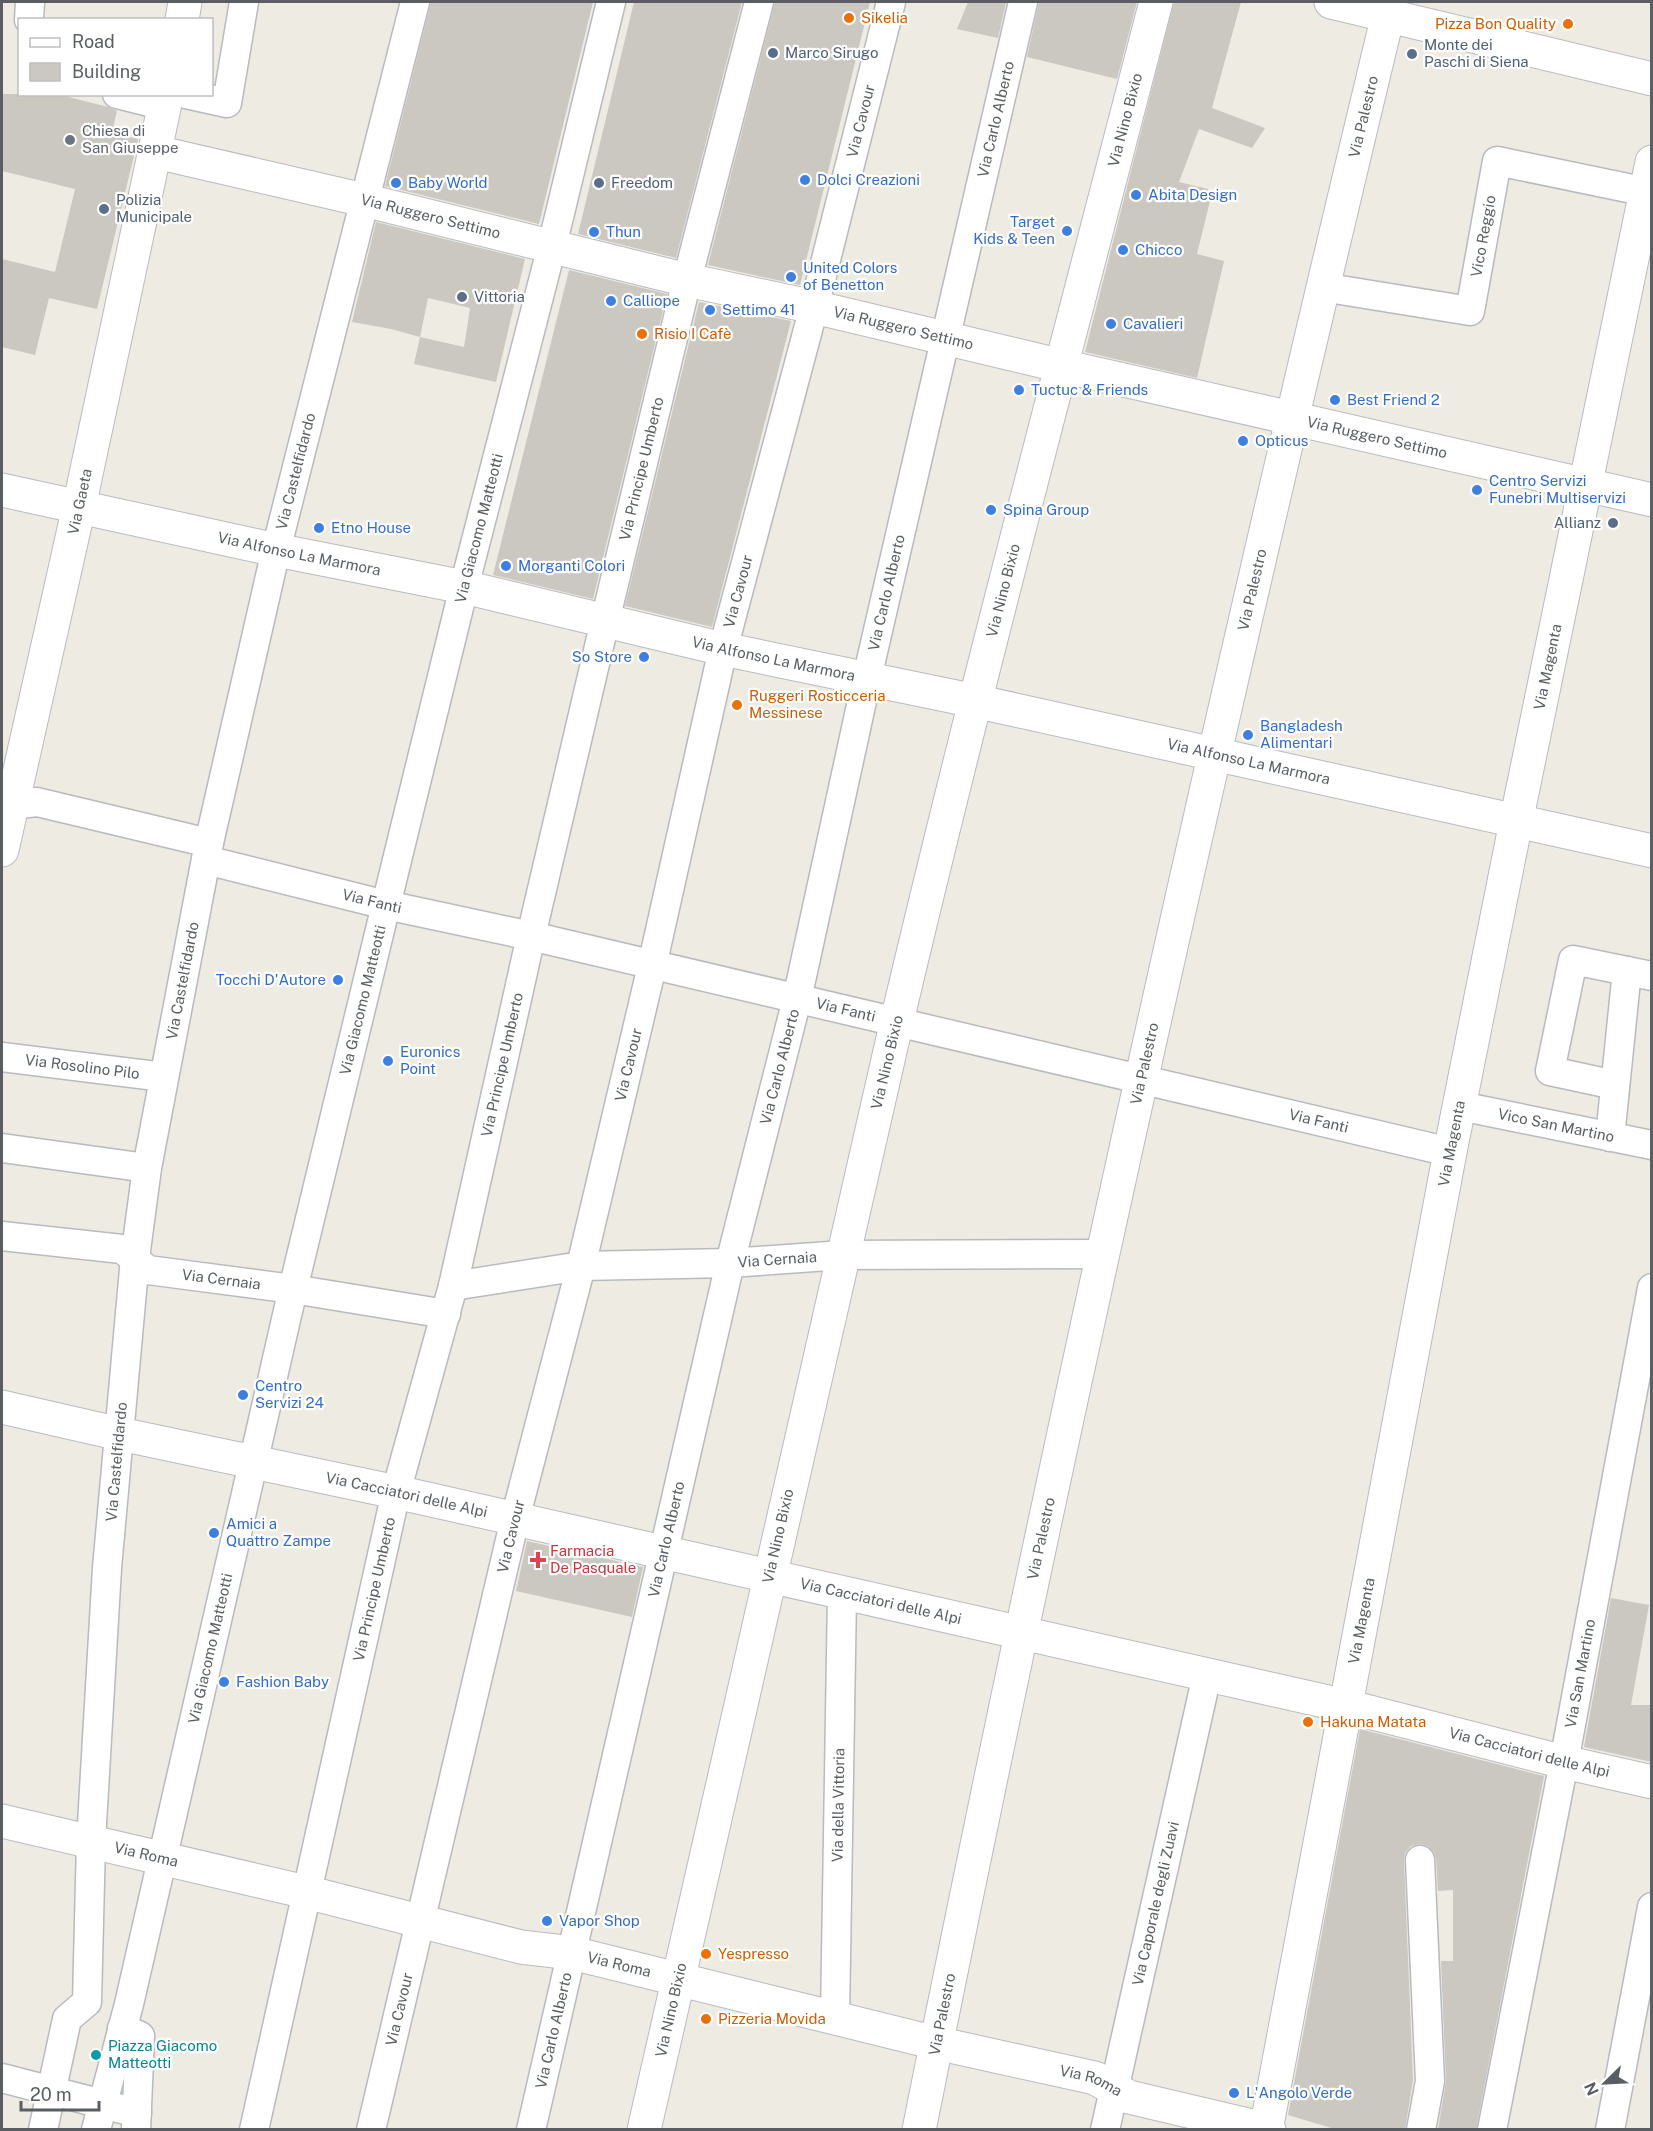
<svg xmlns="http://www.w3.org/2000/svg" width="1653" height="2131" font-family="'Public Sans',sans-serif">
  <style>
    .building { fill: #cac8c1; fill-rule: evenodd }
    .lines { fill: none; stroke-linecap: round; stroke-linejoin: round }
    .street-casing { stroke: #b7babf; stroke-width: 31 }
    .secondary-casing { stroke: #b7bbc1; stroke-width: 35 }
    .street { stroke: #fff; stroke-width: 28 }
    .secondary { stroke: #fff; stroke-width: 33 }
    .food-dot { fill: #e8710a; stroke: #fff; stroke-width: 2 }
    .service-dot { fill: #5c6f8a; stroke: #fff; stroke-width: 2 }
    .worship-dot { fill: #6b7280; stroke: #fff; stroke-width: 2 }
    .shop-dot { fill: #3f7fe0; stroke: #fff; stroke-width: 2 }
    .health-dot { fill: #e0444e; stroke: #fff; stroke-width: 2 }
    .culture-dot { fill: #0f9aa8; stroke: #fff; stroke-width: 2 }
    .labels { text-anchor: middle; stroke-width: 4.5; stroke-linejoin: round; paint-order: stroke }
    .food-label { font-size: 15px; fill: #c56008; stroke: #fff; text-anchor: start }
    .service-label { font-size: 15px; fill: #4e5e75; stroke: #fff; text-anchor: start }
    .street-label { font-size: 15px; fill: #5a5e63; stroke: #fff }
    .worship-label { font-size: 15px; fill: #5b616d; stroke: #fff; text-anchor: start }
    .shop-label { font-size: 15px; fill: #366cbe; stroke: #fff; text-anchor: start }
    .health-label { font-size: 15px; fill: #be3a42; stroke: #fff; text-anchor: start }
    .culture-label { font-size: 15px; fill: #0d838f; stroke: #fff; text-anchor: start }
  </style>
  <rect width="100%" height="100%" fill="#eeebe2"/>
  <path class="building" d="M 431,2 L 593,2 L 539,224 L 385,186 Z
    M 634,2 L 742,2 L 676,258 L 578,234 Z
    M 775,2 L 870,2 L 800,285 L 708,265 Z
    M 968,2 L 1006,2 L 998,38 L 957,29 Z
    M 1039,2 L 1137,2 L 1117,79 L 1027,57 Z
    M 1174,2 L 1241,2 L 1212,108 L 1265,128 L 1252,148 L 1199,129 L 1179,182 L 1208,189 L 1207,195 L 1211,197 L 1197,254 L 1224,261 L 1197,378 L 1085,352 Z
    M 2,94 L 57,94 L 108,107 L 117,111 L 112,132 L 138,139 L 97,309 L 49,298 L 35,355 L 2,347 L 2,259 L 55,272 L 75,189 L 2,171 Z
    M 376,222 L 525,259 L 496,382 L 414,364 L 420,337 L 391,329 L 352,322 ZM 428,298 L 470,308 L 464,347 L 420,337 Z
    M 569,270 L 667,294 L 593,599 L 493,575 Z
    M 699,302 L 791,321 L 712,627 L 625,606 Z
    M 527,1541 L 643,1567 L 632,1617 L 516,1591 Z
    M 1611,1598 L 1649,1605 L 1631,1705 L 1652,1705 L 1652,1762 L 1584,1747 Z
    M 1360,1729 L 1544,1776 L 1476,2130 L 1438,2130 L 1446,2081 L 1441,1961 L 1453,1961 L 1453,1890 L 1438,1891 L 1436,1859 L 1434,1852 L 1428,1846 L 1420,1844 L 1411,1846 L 1405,1853 L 1404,1861 L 1413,2080 L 1405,2130 L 1338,2130 L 1288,2115 Z"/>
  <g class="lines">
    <defs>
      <g id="street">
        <path d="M 29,20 L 30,2"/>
        <path d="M 117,94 L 165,106"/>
        <path d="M 186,94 L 227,103 L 244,2"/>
        <path id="s1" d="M 1322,287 L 1470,311 L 1497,161 L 1652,193"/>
        <path d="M 2,806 L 37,802 L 209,843"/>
        <path id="s2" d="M 206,860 L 386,905 L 531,936 L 1450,1152"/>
        <path id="s3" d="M 2,1057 L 164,1077"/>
        <path d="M 1615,1085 L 1550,1071 L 1573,960 L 1652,976"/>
        <path id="s4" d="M 1460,1106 L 1652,1145"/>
        <path d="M 1610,1137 L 1627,971"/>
        <path d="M 2,1148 L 147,1168"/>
        <path id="s5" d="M 2,1236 L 122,1249 L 148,1270 L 293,1289 L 446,1314"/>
        <path id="s6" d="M 453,1286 L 581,1266 L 730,1263 L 843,1255 L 1101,1254"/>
        <path d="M 1420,1860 L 1430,2081 L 1421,2130"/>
        <path id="s7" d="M 835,2017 L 842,1594"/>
        <path d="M 122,2028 L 140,2036 L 136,2130"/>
        <path d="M 2,2078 L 137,2113"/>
        <path id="s8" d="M 43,2130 L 67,2019 L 87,2002 L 91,1841 L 107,1568 L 135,1258 L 147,1168 L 209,843 L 276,550 L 415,2"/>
        <path id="s9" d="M 96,2130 L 129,2004 L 293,1289 L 386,905 L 464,587 L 552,246 L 611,2"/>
        <path id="s10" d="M 254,2130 L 396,1492 L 453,1286 L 531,936 L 605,621 L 687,280 L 759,2"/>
        <path id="s11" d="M 371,2130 L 515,1519 L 581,1266 L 652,966 L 723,649 L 814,307 L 891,2"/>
        <path id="s12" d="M 531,2130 L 730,1263 L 797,999 L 867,678 L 1023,2"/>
        <path id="s13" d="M 1105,2130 L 1207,1675"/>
        <path id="s14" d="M 1492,2130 L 1564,1762 L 1652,1288"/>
        <path d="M 1610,2130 L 1652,1907"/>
      </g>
      <g id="secondary">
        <path d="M 1331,2 L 1652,79"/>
        <path d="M 182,20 L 185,2"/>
        <path id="s15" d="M 156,152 L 364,200 L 687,280 L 814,307 L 1062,366 L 1652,500"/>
        <path id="s16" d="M 2,490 L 276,550 L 464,587 L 723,649 L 975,701 L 1652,851"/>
        <path id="s17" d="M 2,850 L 79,507 L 167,94"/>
        <path id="s18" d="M 2,1407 L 120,1434 L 396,1492 L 1346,1706 L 1564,1762 L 1652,1782"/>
        <path id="s19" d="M 2,1821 L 306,1892 L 521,1947 L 572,1953 L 936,2043 L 1095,2078 L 1129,2097 L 1269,2130"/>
        <path id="s20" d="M 644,2130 C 728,1761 809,1392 896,1025 C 977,682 1068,342 1156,2"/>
        <path id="s21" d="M 919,2130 C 1061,1421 1219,717 1388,15"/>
        <path id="s22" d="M 1266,2130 L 1450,1152 L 1516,822 L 1652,162"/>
      </g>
    </defs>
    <use href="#street" class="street-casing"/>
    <use href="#secondary" class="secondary-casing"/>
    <use href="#street" class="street"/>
    <use href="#secondary" class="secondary"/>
  </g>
  <g class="food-dot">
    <circle cx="849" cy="18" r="6"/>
    <circle cx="1568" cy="24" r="6"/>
    <circle cx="642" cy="334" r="6"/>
    <circle cx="737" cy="705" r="6"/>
    <circle cx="1308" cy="1722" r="6"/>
    <circle cx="706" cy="1954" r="6"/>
    <circle cx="706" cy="2019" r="6"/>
  </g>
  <g class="service-dot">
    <circle cx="773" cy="53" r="6"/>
    <circle cx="1412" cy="54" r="6"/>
    <circle cx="599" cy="183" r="6"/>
    <circle cx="104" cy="209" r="6"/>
    <circle cx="462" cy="297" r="6"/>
    <circle cx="1613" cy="523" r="6"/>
  </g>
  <circle class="worship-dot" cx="70" cy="140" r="6"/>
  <g class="shop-dot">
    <circle cx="805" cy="180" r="6"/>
    <circle cx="396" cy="183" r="6"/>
    <circle cx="1136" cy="195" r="6"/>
    <circle cx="1067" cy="231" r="6"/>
    <circle cx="594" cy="232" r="6"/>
    <circle cx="1123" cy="250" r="6"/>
    <circle cx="791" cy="277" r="6"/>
    <circle cx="611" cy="301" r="6"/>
    <circle cx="710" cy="310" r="6"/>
    <circle cx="1111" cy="324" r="6"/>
    <circle cx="1019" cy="390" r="6"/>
    <circle cx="1335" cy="400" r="6"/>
    <circle cx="1243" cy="441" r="6"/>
    <circle cx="1477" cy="490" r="6"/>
    <circle cx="991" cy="510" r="6"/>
    <circle cx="319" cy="528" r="6"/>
    <circle cx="506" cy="566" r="6"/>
    <circle cx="644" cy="657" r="6"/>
    <circle cx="1248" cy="735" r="6"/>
    <circle cx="338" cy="980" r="6"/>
    <circle cx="388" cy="1061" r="6"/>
    <circle cx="243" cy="1395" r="6"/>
    <circle cx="214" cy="1533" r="6"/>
    <circle cx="224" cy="1682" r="6"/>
    <circle cx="547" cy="1921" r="6"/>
    <circle cx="1234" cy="2093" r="6"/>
  </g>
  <path class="health-dot" d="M535 1551h6v6h6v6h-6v6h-6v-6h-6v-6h6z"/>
  <circle class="culture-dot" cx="96" cy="2055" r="6"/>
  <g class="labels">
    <g class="food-label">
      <text x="861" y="23">Sikelia</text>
      <text x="1556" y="29" text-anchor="end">Pizza Bon Quality</text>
      <text x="654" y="339">Risio I Cafè</text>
      <text x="749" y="701">Ruggeri Rosticceria<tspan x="749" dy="17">Messinese</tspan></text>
      <text x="1320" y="1727">Hakuna Matata</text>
      <text x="718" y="1959">Yespresso</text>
      <text x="718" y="2024">Pizzeria Movida</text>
    </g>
    <g class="service-label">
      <text x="1424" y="50">Monte dei<tspan x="1424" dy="17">Paschi di Siena</tspan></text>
      <text x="785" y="58">Marco Sirugo</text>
      <text x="611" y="188">Freedom</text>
      <text x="116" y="205">Polizia<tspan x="116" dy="17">Municipale</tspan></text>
      <text x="474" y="302">Vittoria</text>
      <text x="1601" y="528" text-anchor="end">Allianz</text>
    </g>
    <g class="street-label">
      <text dy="5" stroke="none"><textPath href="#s21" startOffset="2062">Via Palestro</textPath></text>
      <text dy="5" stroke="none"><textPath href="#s12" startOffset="2064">Via Carlo Alberto</textPath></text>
      <text dy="5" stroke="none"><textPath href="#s20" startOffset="2067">Via Nino Bixio</textPath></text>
      <text dy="5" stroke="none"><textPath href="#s11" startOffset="2068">Via Cavour</textPath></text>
      <text dy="5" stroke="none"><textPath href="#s15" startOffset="282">Via Ruggero Settimo</textPath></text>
      <text dy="5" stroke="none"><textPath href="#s1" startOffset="226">Vico Reggio</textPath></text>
      <text dy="5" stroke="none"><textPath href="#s15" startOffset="768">Via Ruggero Settimo</textPath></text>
      <text dy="5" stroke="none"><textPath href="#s15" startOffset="1254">Via Ruggero Settimo</textPath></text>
      <text dy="5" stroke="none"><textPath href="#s10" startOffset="1706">Via Principe Umberto</textPath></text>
      <text dy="5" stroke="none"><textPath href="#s8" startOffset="1689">Via Castelfidardo</textPath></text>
      <text dy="5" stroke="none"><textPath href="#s17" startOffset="357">Via Gaeta</textPath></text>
      <text dy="5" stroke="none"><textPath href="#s9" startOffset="1647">Via Giacomo Matteotti</textPath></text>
      <text dy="5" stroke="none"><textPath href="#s16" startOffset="304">Via Alfonso La Marmora</textPath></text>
      <text dy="5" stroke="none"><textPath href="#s21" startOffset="1576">Via Palestro</textPath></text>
      <text dy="5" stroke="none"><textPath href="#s11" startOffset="1582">Via Cavour</textPath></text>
      <text dy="5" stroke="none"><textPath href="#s20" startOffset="1581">Via Nino Bixio</textPath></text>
      <text dy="5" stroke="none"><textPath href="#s12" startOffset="1578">Via Carlo Alberto</textPath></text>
      <text dy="5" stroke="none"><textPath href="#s16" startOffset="790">Via Alfonso La Marmora</textPath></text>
      <text dy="5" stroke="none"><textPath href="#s22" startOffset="1490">Via Magenta</textPath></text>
      <text dy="5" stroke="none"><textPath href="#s16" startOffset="1276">Via Alfonso La Marmora</textPath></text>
      <text dy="5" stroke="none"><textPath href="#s2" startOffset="171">Via Fanti</textPath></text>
      <text dy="5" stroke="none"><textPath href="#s8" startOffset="1167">Via Castelfidardo</textPath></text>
      <text dy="5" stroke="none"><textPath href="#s9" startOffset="1161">Via Giacomo Matteotti</textPath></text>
      <text dy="5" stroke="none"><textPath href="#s2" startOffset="657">Via Fanti</textPath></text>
      <text dy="5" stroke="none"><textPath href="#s20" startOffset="1095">Via Nino Bixio</textPath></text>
      <text dy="5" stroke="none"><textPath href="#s21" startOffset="1090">Via Palestro</textPath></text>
      <text dy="5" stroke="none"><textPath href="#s10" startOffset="1094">Via Principe Umberto</textPath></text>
      <text dy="5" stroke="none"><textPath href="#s11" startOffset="1096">Via Cavour</textPath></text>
      <text dy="5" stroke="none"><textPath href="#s12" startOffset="1092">Via Carlo Alberto</textPath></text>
      <text dy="5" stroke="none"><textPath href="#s3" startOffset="81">Via Rosolino Pilo</textPath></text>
      <text dy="5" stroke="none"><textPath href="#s2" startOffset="1143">Via Fanti</textPath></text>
      <text dy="5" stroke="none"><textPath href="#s4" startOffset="98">Vico San Martino</textPath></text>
      <text dy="5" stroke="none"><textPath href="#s22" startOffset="1004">Via Magenta</textPath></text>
      <text dy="5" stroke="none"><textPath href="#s6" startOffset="326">Via Cernaia</textPath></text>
      <text dy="5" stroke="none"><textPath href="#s5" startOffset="228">Via Cernaia</textPath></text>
      <text dy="5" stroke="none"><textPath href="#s8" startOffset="681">Via Castelfidardo</textPath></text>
      <text dy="5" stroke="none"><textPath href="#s18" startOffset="414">Via Cacciatori delle Alpi</textPath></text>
      <text dy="5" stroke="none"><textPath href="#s11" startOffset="610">Via Cavour</textPath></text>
      <text dy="5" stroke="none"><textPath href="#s20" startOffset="609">Via Nino Bixio</textPath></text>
      <text dy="5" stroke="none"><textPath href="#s21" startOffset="604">Via Palestro</textPath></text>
      <text dy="5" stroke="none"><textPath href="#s12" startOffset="606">Via Carlo Alberto</textPath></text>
      <text dy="5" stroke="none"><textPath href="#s10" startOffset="554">Via Principe Umberto</textPath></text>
      <text dy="5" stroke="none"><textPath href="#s18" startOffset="900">Via Cacciatori delle Alpi</textPath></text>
      <text dy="5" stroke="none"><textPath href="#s22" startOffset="518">Via Magenta</textPath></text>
      <text dy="5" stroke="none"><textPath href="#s9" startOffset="495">Via Giacomo Matteotti</textPath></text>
      <text dy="5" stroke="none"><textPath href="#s14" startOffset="465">Via San Martino</textPath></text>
      <text dy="5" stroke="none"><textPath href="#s18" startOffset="1566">Via Cacciatori delle Alpi</textPath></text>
      <text dy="5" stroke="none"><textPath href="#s7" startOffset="212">Via della Vittoria</textPath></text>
      <text dy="5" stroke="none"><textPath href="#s19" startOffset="148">Via Roma</textPath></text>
      <text dy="5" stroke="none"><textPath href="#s13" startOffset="232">Via Caporale degli Zuavi</textPath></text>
      <text dy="5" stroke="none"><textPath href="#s19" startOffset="634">Via Roma</textPath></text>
      <text dy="5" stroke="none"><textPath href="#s11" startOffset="124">Via Cavour</textPath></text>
      <text dy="5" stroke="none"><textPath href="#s20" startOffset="123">Via Nino Bixio</textPath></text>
      <text dy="5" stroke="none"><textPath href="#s21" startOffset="118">Via Palestro</textPath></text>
      <text dy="5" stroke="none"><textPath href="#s12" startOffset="102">Via Carlo Alberto</textPath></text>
      <text dy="5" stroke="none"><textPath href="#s19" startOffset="1120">Via Roma</textPath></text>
    </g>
    <g class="worship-label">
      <text x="82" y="136">Chiesa di<tspan x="82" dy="17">San Giuseppe</tspan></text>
    </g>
    <g class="shop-label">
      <text x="817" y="185">Dolci Creazioni</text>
      <text x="408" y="188">Baby World</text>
      <text x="1148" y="200">Abita Design</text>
      <text x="1055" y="227" text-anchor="end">Target<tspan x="1055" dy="17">Kids &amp; Teen</tspan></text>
      <text x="606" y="237">Thun</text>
      <text x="1135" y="255">Chicco</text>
      <text x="803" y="273">United Colors<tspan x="803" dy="17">of Benetton</tspan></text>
      <text x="623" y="306">Calliope</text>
      <text x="722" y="315">Settimo 41</text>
      <text x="1123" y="329">Cavalieri</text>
      <text x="1031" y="395">Tuctuc &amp; Friends</text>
      <text x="1347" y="405">Best Friend 2</text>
      <text x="1255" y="446">Opticus</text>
      <text x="1489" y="486">Centro Servizi<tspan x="1489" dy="17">Funebri Multiservizi</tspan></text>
      <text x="1003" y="515">Spina Group</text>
      <text x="331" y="533">Etno House</text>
      <text x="518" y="571">Morganti Colori</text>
      <text x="632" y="662" text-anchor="end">So Store</text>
      <text x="1260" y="731">Bangladesh<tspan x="1260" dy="17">Alimentari</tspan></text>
      <text x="326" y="985" text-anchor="end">Tocchi D'Autore</text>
      <text x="400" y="1057">Euronics<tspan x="400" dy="17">Point</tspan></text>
      <text x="255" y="1391">Centro<tspan x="255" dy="17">Servizi 24</tspan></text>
      <text x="226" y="1529">Amici a<tspan x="226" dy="17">Quattro Zampe</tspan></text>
      <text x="236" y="1687">Fashion Baby</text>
      <text x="559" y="1926">Vapor Shop</text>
      <text x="1246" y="2098">L'Angolo Verde</text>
    </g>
    <g class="health-label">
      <text x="550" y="1556">Farmacia<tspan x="550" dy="17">De Pasquale</tspan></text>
    </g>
    <g class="culture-label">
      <text x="108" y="2051">Piazza Giacomo<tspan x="108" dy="17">Matteotti</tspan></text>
    </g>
  </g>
  <rect width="1653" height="2131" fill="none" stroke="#5a5e63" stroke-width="6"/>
  <rect x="18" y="18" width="195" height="78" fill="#ffffff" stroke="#bdbfc1" stroke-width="1.5"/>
  <rect x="30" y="38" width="30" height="9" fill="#ffffff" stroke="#bdbfc1" stroke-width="1.5"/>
  <text x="72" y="48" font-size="18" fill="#5a5e63">Road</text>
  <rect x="30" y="63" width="30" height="18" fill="#cac8c1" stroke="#bdbfc1" stroke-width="1.5"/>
  <text x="72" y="78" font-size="18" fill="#5a5e63">Building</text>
  <g transform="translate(1605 2083) rotate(246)" stroke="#ffffff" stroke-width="4.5" paint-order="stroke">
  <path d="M0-4.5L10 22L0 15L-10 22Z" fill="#5a5e63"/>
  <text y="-9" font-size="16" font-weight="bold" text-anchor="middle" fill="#5a5e63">N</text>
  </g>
  <path d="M21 2101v9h78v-9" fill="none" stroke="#5a5e63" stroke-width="3"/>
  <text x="30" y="2101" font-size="18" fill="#5a5e63" stroke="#ffffff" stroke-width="4.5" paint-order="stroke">20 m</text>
</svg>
